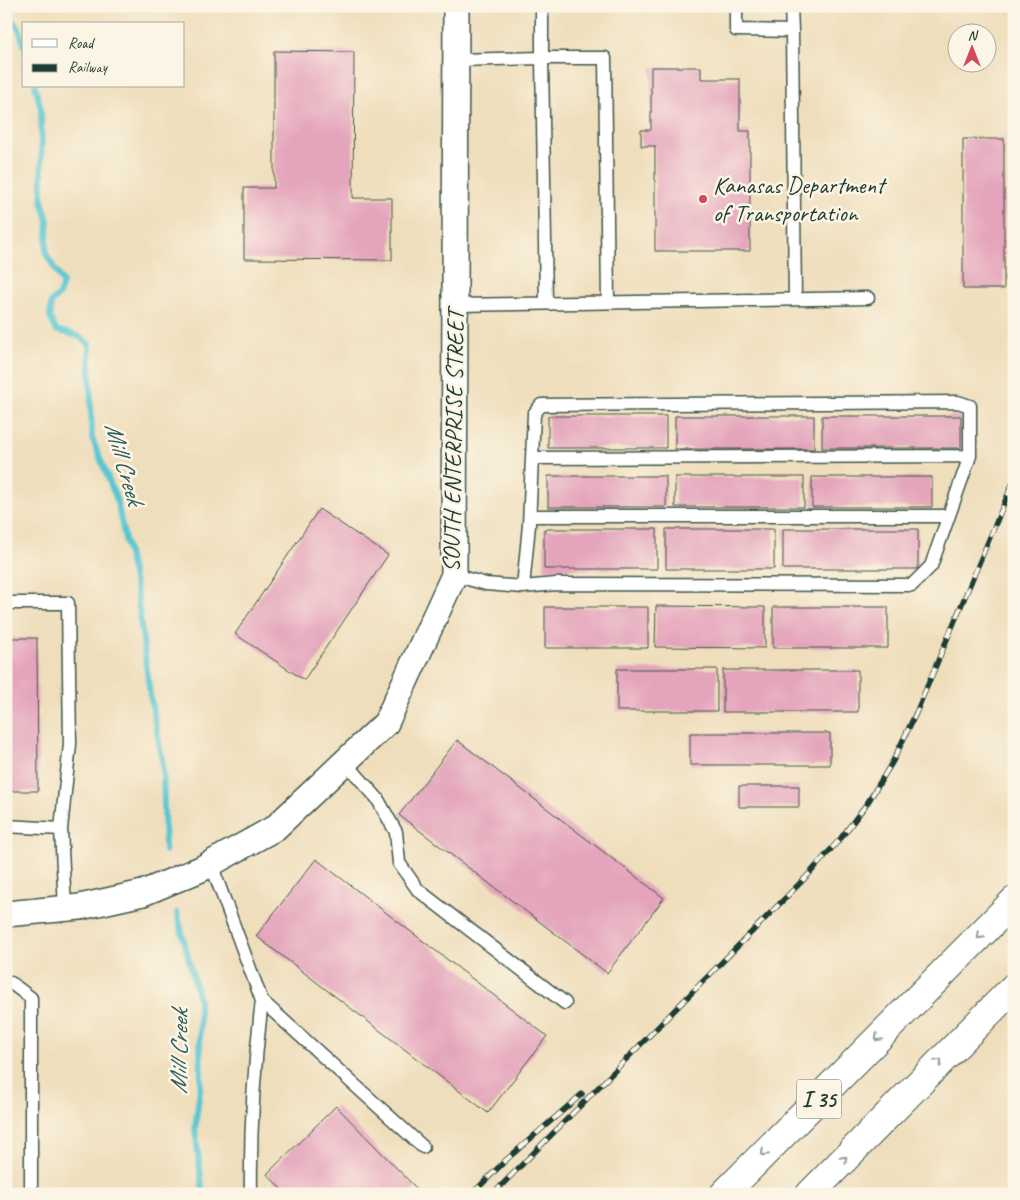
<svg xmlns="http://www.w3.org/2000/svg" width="1020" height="1200" font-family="Caveat,sans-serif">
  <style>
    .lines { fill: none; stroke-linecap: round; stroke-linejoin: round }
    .stream { stroke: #5ac6d2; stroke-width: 6 }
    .building { fill: #e4a4bb }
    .service-casing { stroke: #3e5548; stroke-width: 15 }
    .minor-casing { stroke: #3e5548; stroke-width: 28 }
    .motorway-casing { stroke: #3e5548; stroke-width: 30 }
    .service { stroke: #fff; stroke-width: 12 }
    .minor { stroke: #fff; stroke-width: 25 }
    .motorway { stroke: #fff; stroke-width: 28 }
    .rail-casing { stroke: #1f3d34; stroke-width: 5.5 }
    .rail { stroke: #fcf5e5; stroke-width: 4; stroke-dasharray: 11; stroke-linecap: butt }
    .oneway { stroke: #8f9e9a }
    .poi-dot { fill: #d1495b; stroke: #fcf5e5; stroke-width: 2 }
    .labels { text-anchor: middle; stroke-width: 5; stroke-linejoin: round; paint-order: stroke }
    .shield { fill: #fcf5e5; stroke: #617469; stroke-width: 1 }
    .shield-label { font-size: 22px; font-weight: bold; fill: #1f3d34 }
    .poi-label { font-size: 24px; fill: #1f3d34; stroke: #fcf5e5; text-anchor: start }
    .street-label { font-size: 24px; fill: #1f3d34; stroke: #fcf5e5 }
    .water-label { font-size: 25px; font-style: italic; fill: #2e5f5c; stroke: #fcf5e5 }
  </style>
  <rect width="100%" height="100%" fill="#fcf5e5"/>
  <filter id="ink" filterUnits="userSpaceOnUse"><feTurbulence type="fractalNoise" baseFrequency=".02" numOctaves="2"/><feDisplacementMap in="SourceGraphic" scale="10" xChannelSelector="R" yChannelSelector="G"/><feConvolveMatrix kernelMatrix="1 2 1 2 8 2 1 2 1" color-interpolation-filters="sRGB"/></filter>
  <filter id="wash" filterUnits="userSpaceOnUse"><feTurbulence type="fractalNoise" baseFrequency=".0096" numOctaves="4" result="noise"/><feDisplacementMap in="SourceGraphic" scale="20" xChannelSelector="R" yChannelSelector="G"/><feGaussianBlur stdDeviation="1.12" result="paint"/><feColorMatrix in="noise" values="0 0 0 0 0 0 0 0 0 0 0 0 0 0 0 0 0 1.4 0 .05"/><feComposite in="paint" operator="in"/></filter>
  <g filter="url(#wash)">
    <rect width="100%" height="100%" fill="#efdebc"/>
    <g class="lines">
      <path class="stream" d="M 6,13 L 19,29 L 24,46
        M 35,86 L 41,109 L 42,201 L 48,220 L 46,254 L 63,283 L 59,295 L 51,302 L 50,317 L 56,330 L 78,336 L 89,344 L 92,438 L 116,498 L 137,594 L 150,694 L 163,765 L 165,851
        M 177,913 L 199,1000 L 201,1081 L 195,1128 L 203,1194"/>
    </g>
    <g id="blocks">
      <path class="building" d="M 274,51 L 354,52 L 353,198 L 392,198 L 392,260 L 244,259 L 244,188 L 274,188 Z
        M 651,67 L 701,67 L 701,79 L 740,79 L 740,131 L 750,131 L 750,251 L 655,251 L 655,146 L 641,146 L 641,130 L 651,130 Z
        M 963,139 L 1004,139 L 1004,289 L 963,289 Z
        M 548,416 L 666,416 L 666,448 L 548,448 Z
        M 675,416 L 814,416 L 814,449 L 675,449 Z
        M 822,416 L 961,416 L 961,448 L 822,448 Z
        M 548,476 L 666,476 L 666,507 L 548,507 Z
        M 675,477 L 804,477 L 804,507 L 675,507 Z
        M 812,477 L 932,477 L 932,507 L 812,507 Z
        M 319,509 L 388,555 L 304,680 L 235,634 Z
        M 544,529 L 657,529 L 657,569 L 544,569 Z
        M 666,529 L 774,529 L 774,569 L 666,569 Z
        M 783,529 L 918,529 L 918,569 L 783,569 Z
        M 656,606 L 765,607 L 765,648 L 655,647 Z
        M 545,607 L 648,607 L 648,648 L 545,648 Z
        M 773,607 L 888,607 L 888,648 L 773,648 Z
        M 6,638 L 37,638 L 38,791 L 6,791 Z
        M 617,669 L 717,669 L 717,711 L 617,711 Z
        M 723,670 L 858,670 L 858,712 L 723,712 Z
        M 690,733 L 830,733 L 830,765 L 690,765 Z
        M 457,740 L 664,898 L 607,973 L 399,815 Z
        M 739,786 L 799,786 L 799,807 L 739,807 Z
        M 316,859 L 547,1036 L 488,1113 L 256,936 Z
        M 336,1106 L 416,1188 L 410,1194 L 286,1194 L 267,1174 Z"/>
    </g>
  </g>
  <g filter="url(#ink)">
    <use href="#blocks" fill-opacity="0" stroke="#3e5548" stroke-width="1"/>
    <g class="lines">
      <defs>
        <path id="service" d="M 542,6 L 542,58 L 605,58 L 608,302
          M 736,6 L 736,30 L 792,31 L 791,6
          M 792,31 L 795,299
          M 456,60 L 542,58 L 546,303
          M 456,305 L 868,298
          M 533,458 L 970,456
          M 530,516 L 948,516
          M 454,575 L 486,584 L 523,587 L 556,584 L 912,585 L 931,566 L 970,456 L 970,406 L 958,402 L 541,405 L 534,414 L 529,525 L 523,587
          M 6,603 L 68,603 L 70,744 L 61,829
          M 345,762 L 377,798 L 396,832 L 399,863 L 418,890 L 565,1003
          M 6,826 L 61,829 L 65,908
          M 211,864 L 262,1001 L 423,1147
          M 6,983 L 11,983 L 31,998 L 31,1194
          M 251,1194 C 250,1129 254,1065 262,1001"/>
        <path id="minor" d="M 6,914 L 80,907 L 143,893 L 201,869 L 275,828 L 386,723 L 454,575 L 456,6"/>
        <path id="motorway" d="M 724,1194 L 1014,901
          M 810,1194 L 1014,987"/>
      </defs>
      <use href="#service" class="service-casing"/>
      <use href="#minor" class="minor-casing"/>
      <use href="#motorway" class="motorway-casing"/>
      <use href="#service" class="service"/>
      <use href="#minor" class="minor"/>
      <use href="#motorway" class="motorway"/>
      <defs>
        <path id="rail" d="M 472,1194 L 506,1160 L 582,1094
          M 493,1194 L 809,874 L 841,838 L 868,802 L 893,761 L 916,713 L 1014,480"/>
      </defs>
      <use href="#rail" class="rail-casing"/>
      <use href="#rail" class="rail"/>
    </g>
    <defs><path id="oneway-chevron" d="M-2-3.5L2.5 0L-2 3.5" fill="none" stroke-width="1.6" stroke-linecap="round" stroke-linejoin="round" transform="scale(1.25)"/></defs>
    <g class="oneway">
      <use href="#oneway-chevron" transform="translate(980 936) rotate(135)"/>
      <use href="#oneway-chevron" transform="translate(878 1038) rotate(135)"/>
      <use href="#oneway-chevron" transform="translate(939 1062) rotate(-45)"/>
      <use href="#oneway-chevron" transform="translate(764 1153) rotate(135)"/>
      <use href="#oneway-chevron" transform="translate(844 1159) rotate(-45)"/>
    </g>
  </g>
  <circle class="poi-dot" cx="703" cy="199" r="5"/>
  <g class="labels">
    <rect class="shield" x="796.5" y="1079.5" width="45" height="39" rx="4"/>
    <g class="shield-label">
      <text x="819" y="1107">I 35</text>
    </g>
    <g class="poi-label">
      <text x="713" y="193">Kanasas Department<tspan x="713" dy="28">of Transportation</tspan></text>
    </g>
    <g class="street-label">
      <text transform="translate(453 441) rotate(-89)" y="8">SOUTH ENTERPRISE STREET</text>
    </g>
    <g class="water-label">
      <text transform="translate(125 463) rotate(74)" y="9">Mill Creek</text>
      <text transform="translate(178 1052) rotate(-89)" y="9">Mill Creek</text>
    </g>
  </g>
  <rect width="1020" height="1200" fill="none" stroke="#fcf5e5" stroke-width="25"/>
  <rect x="22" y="22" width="162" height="65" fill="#fcf5e5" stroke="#a4ab9e"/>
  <rect x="32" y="39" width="25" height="8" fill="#ffffff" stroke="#a4ab9e"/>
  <text x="68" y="48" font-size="15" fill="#1f3d34">Road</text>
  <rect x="32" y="64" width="25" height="8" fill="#1f3d34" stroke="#a4ab9e"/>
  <text x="68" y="72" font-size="15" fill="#1f3d34">Railway</text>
  <g transform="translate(972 48)"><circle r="24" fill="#fcf5e5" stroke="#a4ab9e"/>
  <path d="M0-4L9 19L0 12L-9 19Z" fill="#d1495b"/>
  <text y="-8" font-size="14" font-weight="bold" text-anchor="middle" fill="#1f3d34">N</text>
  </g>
</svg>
